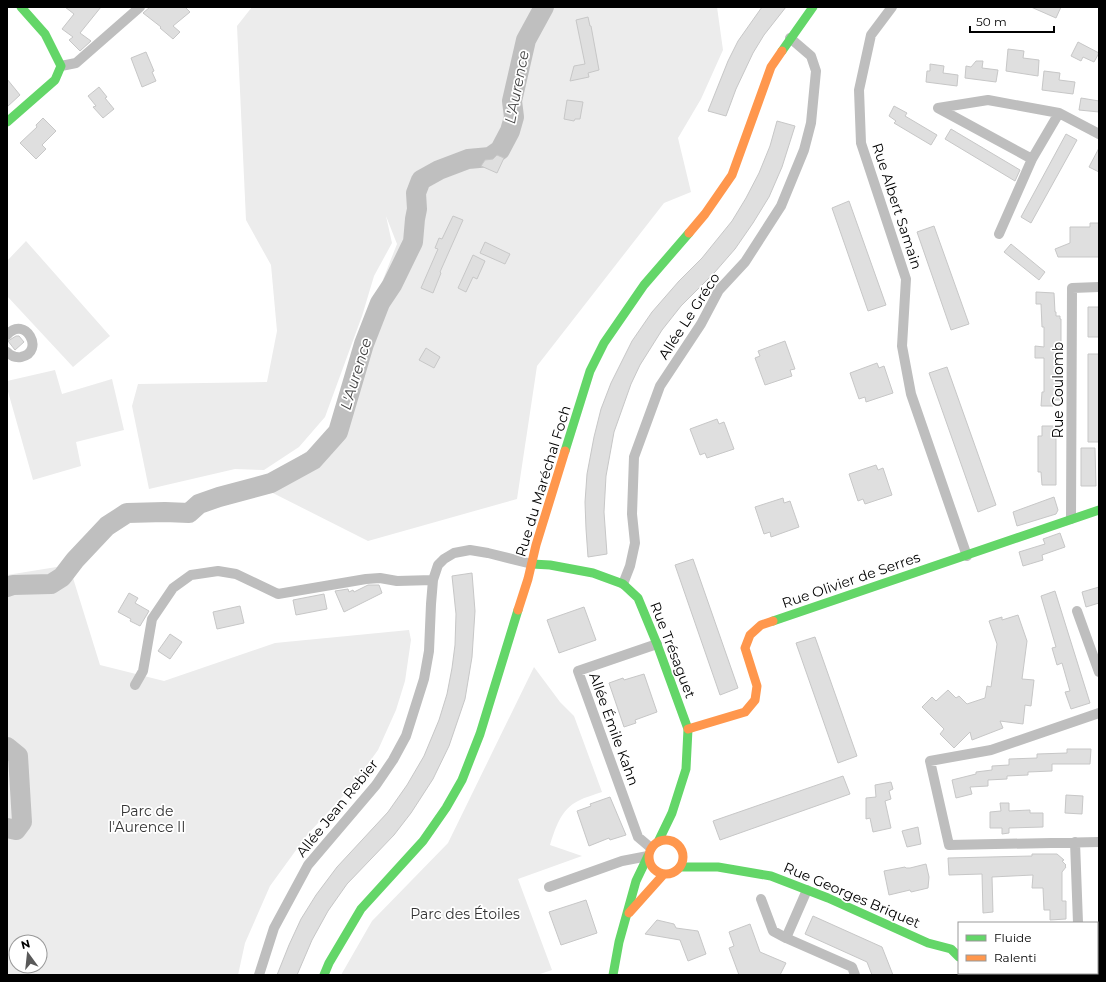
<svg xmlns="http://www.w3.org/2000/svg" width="1106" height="982" font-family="Montserrat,sans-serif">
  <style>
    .green { fill: #ececec; fill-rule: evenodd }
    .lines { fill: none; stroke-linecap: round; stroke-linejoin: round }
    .river { stroke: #bfbfbf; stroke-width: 20 }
    .building { fill: #dfdfdf; stroke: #c7c7c7 }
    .street { stroke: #bebebe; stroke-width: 10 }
    .fast { stroke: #63d668; stroke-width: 9 }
    .slow { stroke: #ff974d; stroke-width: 9 }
    .labels { text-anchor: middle; stroke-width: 3.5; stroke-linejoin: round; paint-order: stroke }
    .street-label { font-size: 14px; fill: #000; stroke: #fff }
    .park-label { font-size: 14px; fill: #333; stroke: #fff }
    .water-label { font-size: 15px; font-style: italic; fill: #444; stroke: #fff }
  </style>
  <rect width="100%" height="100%" fill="#fff"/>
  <path class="green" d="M 252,7 L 717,7 L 723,50 L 701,99 L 678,138 L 691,192 L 664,203 L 537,366 L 517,499 L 368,541 L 257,485 L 315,446 L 334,423 L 373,305 L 397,244 L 386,216 L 392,243 L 374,276 L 362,316 L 325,417 L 299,447 L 264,470 L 235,469 L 149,489 L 132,406 L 138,384 L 267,382 L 277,331 L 271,265 L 246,220 L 237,26 Z
    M 26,241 L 110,336 L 73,367 L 7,296 L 7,261 Z
    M 55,370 L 62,394 L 112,379 L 124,430 L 76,442 L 81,466 L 33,480 L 7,388 L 7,381 Z
    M 69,565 L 100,665 L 164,681 L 275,643 L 409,630 L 411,640 L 405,681 L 396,710 L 378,750 L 352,786 L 307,835 L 270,886 L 245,943 L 238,975 L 7,975 L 7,575 ZM 16,942 L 40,942 L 40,966 L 16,966 Z
    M 534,667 L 560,702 L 574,716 L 602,792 C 594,795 585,797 578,801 C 561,809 555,829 550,845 L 582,856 L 518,879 L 552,970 L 537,975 L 341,975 L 372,921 L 448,843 Z"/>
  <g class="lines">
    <path class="river" d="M 7,587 L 13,585 L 51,584 L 62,577 L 75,560 L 107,526 L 127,513 L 165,512 L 189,513 L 199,504 L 219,497 L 271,483 L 313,460 L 338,432 L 364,344 L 380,303 L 392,285 L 413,242 L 415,219 L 417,209 L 416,193 L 421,180 L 439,170 L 468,159 L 490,157 L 500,150 L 510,131 L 514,117 L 512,101 L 526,40 L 544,7
      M 7,747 L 18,756 L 22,822 L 16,830 L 7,828"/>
  </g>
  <path class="building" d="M 65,7 L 101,7 L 80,33 L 91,41 L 80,51 L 69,40 L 73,37 L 62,29 L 74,14 Z
    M 150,7 L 185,7 L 190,12 L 173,26 L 180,32 L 173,39 L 160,28 L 161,27 L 143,13 Z
    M 762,7 L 786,7 L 764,35 L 753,53 L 736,89 L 726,116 L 708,111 L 728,61 L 738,41 Z
    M 1031,7 L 1061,7 L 1056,18 Z
    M 588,17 L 590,26 L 591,26 L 599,70 L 588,73 L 589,77 L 570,81 L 574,66 L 585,64 L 576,20 Z
    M 1078,42 L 1099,53 L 1094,62 L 1083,57 L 1081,61 L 1071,56 Z
    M 1008,49 L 1024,51 L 1023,58 L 1039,60 L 1038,76 L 1006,71 Z
    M 146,52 L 154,71 L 152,72 L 156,81 L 142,87 L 131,58 Z
    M 976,61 L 983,61 L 982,68 L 998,70 L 996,82 L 965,78 L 966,66 L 971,67 Z
    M 930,64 L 944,66 L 943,73 L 958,75 L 957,86 L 926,82 L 927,71 L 930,71 Z
    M 1044,71 L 1060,73 L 1059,80 L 1075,82 L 1073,94 L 1042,90 Z
    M 7,79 L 20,95 L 7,107 Z
    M 99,87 L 107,97 L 105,98 L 114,109 L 103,118 L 93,107 L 96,106 L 88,96 Z
    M 1081,98 L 1099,101 L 1099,112 L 1079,110 Z
    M 567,100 L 583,102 L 580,119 L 575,119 L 574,121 L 564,119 Z
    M 894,106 L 907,113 L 905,116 L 937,135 L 931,145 L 894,123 L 896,121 L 889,116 Z
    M 43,118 L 56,131 L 42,145 L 46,149 L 36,159 L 20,143 L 37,127 L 36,125 Z
    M 777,121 L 795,126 L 782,167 L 769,197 L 753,223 L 735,249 L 715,272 L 681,306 L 662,330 L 640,365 L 631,384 L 614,432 L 606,476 L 604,512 L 607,554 L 588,557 L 586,529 L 585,502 L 587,474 L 594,437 L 601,409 L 611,383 L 632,341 L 652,312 L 679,281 L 702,258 L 732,221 L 746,198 L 759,173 L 770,146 Z
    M 951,129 L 1020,170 L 1015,181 L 945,139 Z
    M 1066,134 L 1077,140 L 1031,223 L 1021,217 Z
    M 1099,148 L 1099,172 L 1089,167 Z
    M 497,155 L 504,158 L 497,173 L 481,166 L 485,160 L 493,159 Z
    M 849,201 L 886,305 L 868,311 L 832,208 Z
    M 453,216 L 463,220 L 440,272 L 441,273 L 433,293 L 421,288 L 438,249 L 435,248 L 439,238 L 442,239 Z
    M 1090,223 L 1099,223 L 1099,257 L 1058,257 L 1055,249 L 1070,243 L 1070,227 L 1090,227 Z
    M 934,226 L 969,324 L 951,330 L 917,232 Z
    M 485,242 L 510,254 L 505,264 L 480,253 Z
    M 1011,244 L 1045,272 L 1039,280 L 1004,252 Z
    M 473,255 L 485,261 L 477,279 L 473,277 L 466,292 L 458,288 Z
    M 1036,292 L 1054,293 L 1055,312 L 1056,312 L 1056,316 L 1060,316 L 1060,319 L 1061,319 L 1061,347 L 1058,347 L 1058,374 L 1061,374 L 1061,400 L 1053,400 L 1053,406 L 1041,406 L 1042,392 L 1044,392 L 1044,358 L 1035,358 L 1035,346 L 1044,347 L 1044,327 L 1042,327 L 1041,304 L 1036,304 Z
    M 1088,307 L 1099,307 L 1099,337 L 1088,337 Z
    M 16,336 L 19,336 L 24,342 L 15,350 L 8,341 Z
    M 785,341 L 795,369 L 790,370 L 792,376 L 765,385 L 755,358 L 760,356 L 758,351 Z
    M 426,348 L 440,357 L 434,368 L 419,360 Z
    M 1088,354 L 1099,354 L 1099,442 L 1088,442 Z
    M 877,363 L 879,368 L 884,366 L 893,393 L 866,402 L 865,397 L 859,399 L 850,373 Z
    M 947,367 L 996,505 L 978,512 L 929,373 Z
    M 717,419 L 719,424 L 724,422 L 734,449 L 707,458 L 705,453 L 700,455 L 690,429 Z
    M 1042,426 L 1056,426 L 1056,485 L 1042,485 L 1041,472 L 1038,472 L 1038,436 L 1042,436 Z
    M 1081,448 L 1095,448 L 1096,486 L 1081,486 Z
    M 876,465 L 878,470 L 883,468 L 892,495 L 865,504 L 863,499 L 858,501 L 849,474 Z
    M 1054,497 L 1058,510 L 1056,514 L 1017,526 L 1013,512 Z
    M 783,498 L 784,503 L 790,501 L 799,527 L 771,537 L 770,532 L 764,534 L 755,507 Z
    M 1060,533 L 1065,547 L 1042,555 L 1043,560 L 1023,566 L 1019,552 L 1045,544 L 1043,539 Z
    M 693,559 L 738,688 L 720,695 L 675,565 Z
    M 472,573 L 475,611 L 472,657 L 465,699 L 449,746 L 433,779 L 411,813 L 394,835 L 347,884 L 328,911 L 312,940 L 297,975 L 277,975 L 289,945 L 301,919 L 316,895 L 337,867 L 388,812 L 407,785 L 424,756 L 439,720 L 447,694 L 452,668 L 455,645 L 456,614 L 452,576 Z
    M 368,585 L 379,585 L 382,593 L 344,612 L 335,591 L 348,589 L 349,592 L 353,590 L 354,592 Z
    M 1099,587 L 1099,603 L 1086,607 L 1082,592 Z
    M 1055,591 L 1090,703 L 1071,709 L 1065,692 L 1070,691 L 1062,663 L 1057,665 L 1052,648 L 1056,647 L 1041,596 Z
    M 129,593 L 138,598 L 135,603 L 149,611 L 140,626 L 130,621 L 131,619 L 118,612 Z
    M 324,594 L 327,609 L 296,615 L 293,600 Z
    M 240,606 L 244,623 L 217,629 L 213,612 Z
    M 584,607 L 596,640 L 559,653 L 547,620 Z
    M 1018,615 L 1027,641 L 1022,679 L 1034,680 L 1031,706 L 1025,705 L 1023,724 L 1000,721 L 1003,728 L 972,740 L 970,732 L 954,748 L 940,734 L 944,729 L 922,707 L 932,697 L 936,701 L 948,690 L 956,698 L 959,696 L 967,704 L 985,698 L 987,686 L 991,687 L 997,644 L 989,621 L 1002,617 L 1002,620 Z
    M 170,634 L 182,642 L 170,659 L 158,651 Z
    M 815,637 L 857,756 L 838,763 L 796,643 Z
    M 644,674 L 657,712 L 635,720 L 636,723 L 624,727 L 609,683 L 623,678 L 624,680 Z
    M 1067,749 L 1091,749 L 1090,764 L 1052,764 L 1052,771 L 1028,772 L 1028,775 L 1007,776 L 1007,779 L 988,780 L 988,786 L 970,787 L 972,794 L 956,798 L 952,780 L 976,774 L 976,772 L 992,770 L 992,766 L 1009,765 L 1009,759 L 1037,758 L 1037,754 L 1067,753 Z
    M 843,776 L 850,794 L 720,840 L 713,821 Z
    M 891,782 L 893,789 L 889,791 L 891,799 L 885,801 L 891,828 L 873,832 L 870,818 L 866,819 L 866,798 L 876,797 L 875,785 Z
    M 1066,795 L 1083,796 L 1082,814 L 1065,813 Z
    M 610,797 L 626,835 L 610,840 L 609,838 L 589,846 L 577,811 L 591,806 L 590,804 Z
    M 1000,803 L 1009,803 L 1009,811 L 1030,810 L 1030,813 L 1043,813 L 1043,827 L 1009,828 L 1009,833 L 1002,834 L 1002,828 L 990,828 L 990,812 L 1001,811 Z
    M 918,827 L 921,844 L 907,847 L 902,831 Z
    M 1032,854 L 1057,854 L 1064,860 L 1062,861 L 1066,865 L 1065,866 L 1066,867 L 1062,872 L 1062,901 L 1066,901 L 1066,919 L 1050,920 L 1050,910 L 1044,910 L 1043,888 L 1032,888 L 1033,875 L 992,877 L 993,912 L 983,913 L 982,874 L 949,875 L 948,858 L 1032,856 Z
    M 926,864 L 929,877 L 928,888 L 911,892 L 910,890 L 889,895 L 884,871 L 905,867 L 906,868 L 910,868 Z
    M 586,900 L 597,933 L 561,945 L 549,912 Z
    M 813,916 L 882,947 L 893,975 L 872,975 L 867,962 L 805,934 Z
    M 657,920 L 674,924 L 676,928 L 698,931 L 706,954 L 688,961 L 680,940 L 645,934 Z
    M 750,924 L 760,952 L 786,963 L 780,975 L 739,975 L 729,948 L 734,946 L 729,932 Z"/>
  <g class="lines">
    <path class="street" d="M 892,7 L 871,35 L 859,90 L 861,143 L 906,279 L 902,346 L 911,394 L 967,556
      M 61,66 L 76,63 L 140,7
      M 1059,113 L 1032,159 L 938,108 L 988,100 L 1059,113 L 1099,134
      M 999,234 L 1032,159
      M 7,335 C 25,314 46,352 21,357 C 15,358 11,356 7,352
      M 1071,519 L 1072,288 L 1099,287
      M 623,584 L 630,566 L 635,543 L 632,514 L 634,457 L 660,386 L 701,324 L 719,290 L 745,262 L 781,206 L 804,150 L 811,123 L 816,71 L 811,56 L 790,38
      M 1077,611 L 1099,672
      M 135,685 L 143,671 L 152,619 L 173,588 L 191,575 L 218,571 L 236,574 L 278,594 L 366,579 L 380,578 L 397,581 L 433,580
      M 1099,713 L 991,750 L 930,761 L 949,845 L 1099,842
      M 1075,842 L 1078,923
      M 651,848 L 638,837 L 578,671 L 657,644
      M 549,887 L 622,861 L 648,856
      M 807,890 L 786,938 L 852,967 L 855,975
      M 761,899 L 773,931 L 786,938
      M 259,975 L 274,928 L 308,865 L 376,785 L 393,760 L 406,736 L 424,679 L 429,651 L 431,604 L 433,580 L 438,565 L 444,559 L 454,553 L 470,550 L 488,553 L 532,564"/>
    <path class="fast" d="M 782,51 L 813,7
      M 7,122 L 55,80 L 61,66 L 45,34 L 21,7
      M 565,451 L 590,371 L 604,343 L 644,285 L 689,233
      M 532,564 L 550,565 L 593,573 L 623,584 L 638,598 L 657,644 L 688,729 L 686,769 L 672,813 L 658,842
      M 773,621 L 1099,510
      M 680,867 L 718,867 L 771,876 L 828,898 L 928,943 L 951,949 L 959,957
      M 964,973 L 966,975
      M 324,975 L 329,963 L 361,909 L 423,841 L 446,808 L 462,780 L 480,734 L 518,610
      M 613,975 L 619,942 L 636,881 L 648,856"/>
    <path class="slow" d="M 689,233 L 705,214 L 732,175 L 771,67 L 782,51
      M 518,610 L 528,579 L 536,545 L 565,451
      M 688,729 L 745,712 L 755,700 L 757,686 L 745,648 L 750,635 L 761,625 L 773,621
      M649 857a17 17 0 1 1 34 0a17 17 0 1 1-34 0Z
      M 629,913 L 663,875"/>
  </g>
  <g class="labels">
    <g class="street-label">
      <text transform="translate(897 206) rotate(72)" y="5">Rue Albert Samain</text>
      <text transform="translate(689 316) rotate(-57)" y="5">Allée Le Gréco</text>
      <text transform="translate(1058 390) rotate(-90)" y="5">Rue Coulomb</text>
      <text transform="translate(543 481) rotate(-73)" y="5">Rue du Maréchal Foch</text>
      <text transform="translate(851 580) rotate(-19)" y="5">Rue Olivier de Serres</text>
      <text transform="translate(673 650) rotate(69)" y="5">Rue Trésaguet</text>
      <text transform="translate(614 729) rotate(70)" y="5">Allée Émile Kahn</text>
      <text transform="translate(337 808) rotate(-51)" y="5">Allée Jean Rebier</text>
      <text transform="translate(852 895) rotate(23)" y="5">Rue Georges Briquet</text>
    </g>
    <g class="park-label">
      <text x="147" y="816">Parc de<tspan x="147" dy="16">l'Aurence II</tspan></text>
      <text x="465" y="919">Parc des Étoiles</text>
    </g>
    <g class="water-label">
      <text transform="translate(517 87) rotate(-79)" y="5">L'Aurence</text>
      <text transform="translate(356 374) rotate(-73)" y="5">L'Aurence</text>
    </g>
  </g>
  <rect width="1106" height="982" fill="none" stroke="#000000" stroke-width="16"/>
  <rect x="958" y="922" width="140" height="52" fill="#ffffff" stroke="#999999"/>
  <rect x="966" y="935" width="20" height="6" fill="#63d668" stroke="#999999"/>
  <text x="994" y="942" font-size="12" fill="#000000">Fluide</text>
  <rect x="966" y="955" width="20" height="6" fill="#ff974d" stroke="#999999"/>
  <text x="994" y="962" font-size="12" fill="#000000">Ralenti</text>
  <g transform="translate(28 954) rotate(345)"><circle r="19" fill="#ffffff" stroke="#999999"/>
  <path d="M0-3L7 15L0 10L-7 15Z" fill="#595959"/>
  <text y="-6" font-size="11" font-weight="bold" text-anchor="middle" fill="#000000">N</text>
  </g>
  <path d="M970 26v6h84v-6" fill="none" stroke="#000000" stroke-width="2"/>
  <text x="976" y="26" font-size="12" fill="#000000" stroke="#ffffff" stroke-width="3" paint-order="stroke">50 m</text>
</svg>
